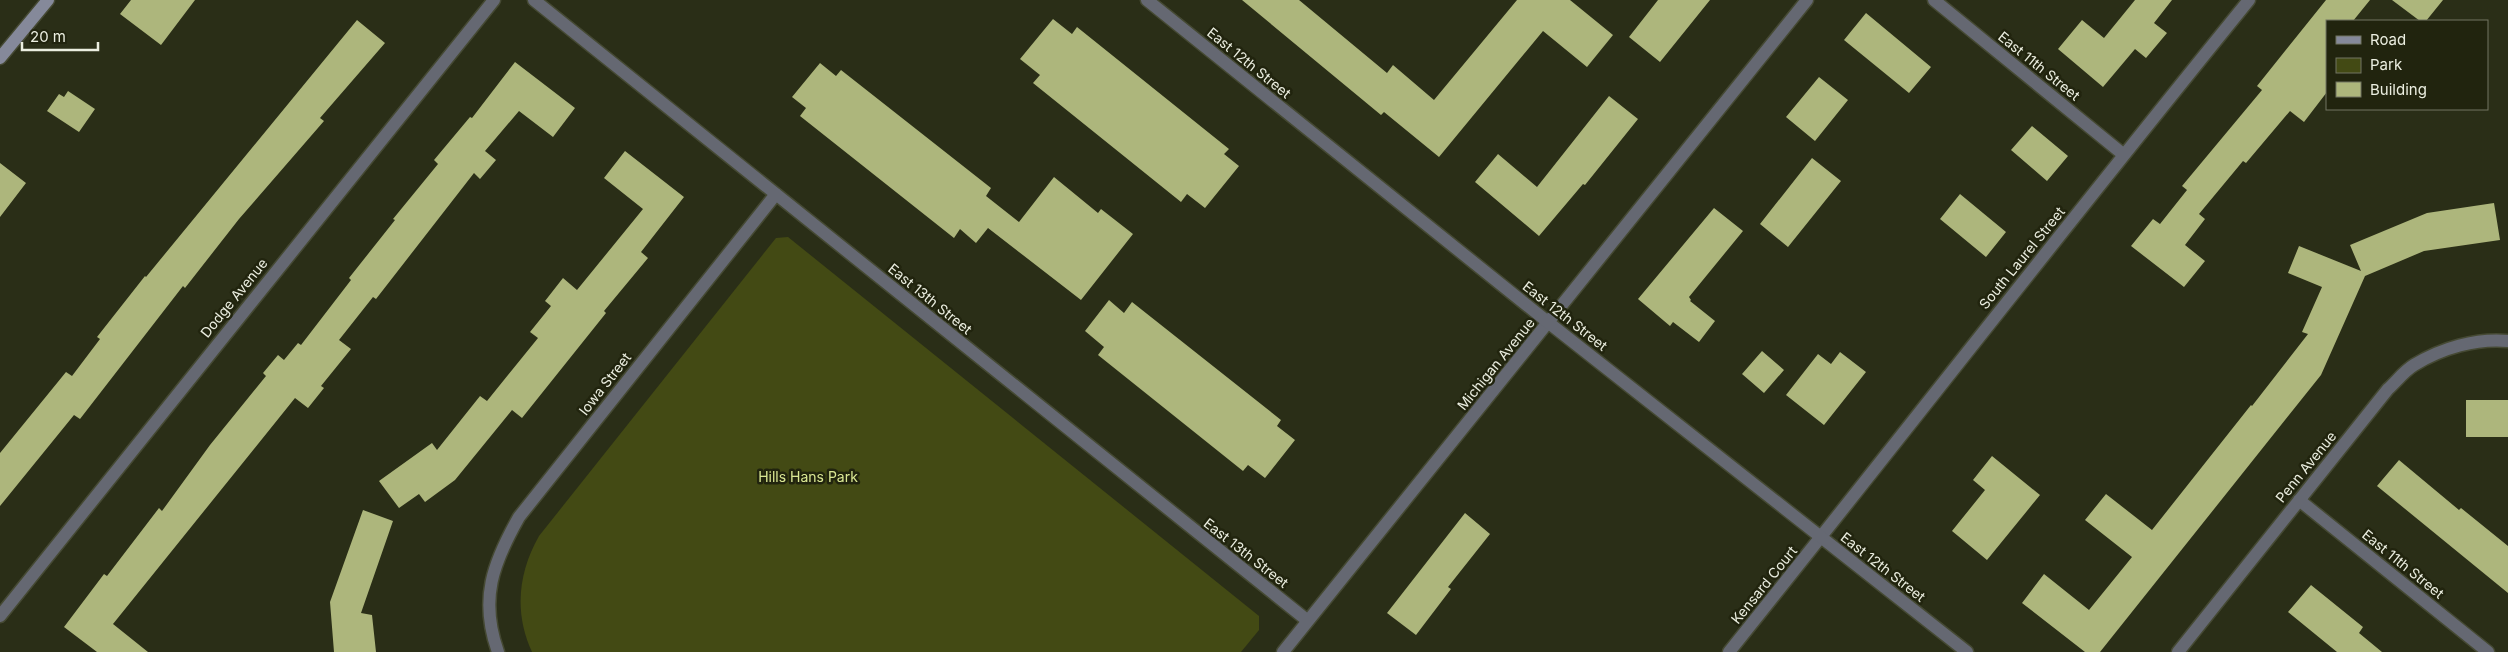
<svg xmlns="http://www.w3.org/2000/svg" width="2508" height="652" font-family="Inter,sans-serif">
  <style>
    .green { fill: #434a14 }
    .building { fill: #adb67c }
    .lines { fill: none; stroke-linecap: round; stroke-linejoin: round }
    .minor-casing { stroke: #454933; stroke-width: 15 }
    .tertiary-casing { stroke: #454933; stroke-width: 15 }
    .secondary-casing { stroke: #454933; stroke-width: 15 }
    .minor { stroke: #656872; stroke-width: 12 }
    .tertiary { stroke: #656872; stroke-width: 12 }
    .secondary { stroke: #85899a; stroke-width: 12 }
    .labels { text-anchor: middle; stroke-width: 5; stroke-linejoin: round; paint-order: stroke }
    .street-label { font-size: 14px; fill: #ebeee0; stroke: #21240e }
    .park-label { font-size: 14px; fill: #dae793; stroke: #21240e }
  </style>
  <rect width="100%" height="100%" fill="#2a2e17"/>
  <path class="green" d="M 788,237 L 1259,616 L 1259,630 L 1241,652 L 532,652 C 514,613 518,573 539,536 L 776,238 Z"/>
  <path class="building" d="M 131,0 L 195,0 L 161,45 L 120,14 Z
    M 1242,0 L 1299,0 L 1387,73 L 1393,65 L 1434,100 L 1517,0 L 1570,0 L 1613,35 L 1587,67 L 1543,31 L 1439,157 L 1384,112 L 1381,115 Z
    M 1658,0 L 1710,0 L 1660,62 L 1629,37 Z
    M 2135,0 L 2172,0 L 2154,23 L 2167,33 L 2146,58 L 2135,49 L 2103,87 L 2058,49 L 2082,20 L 2104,38 Z
    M 2326,0 L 2370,0 L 2353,21 L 2327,21 L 2327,92 L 2304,122 L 2290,111 L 2246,163 L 2243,161 L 2199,214 L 2205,219 L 2185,245 L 2205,261 L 2184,287 L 2131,246 L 2153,219 L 2160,224 L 2187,190 L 2182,186 L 2262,90 L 2257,86 Z
    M 2392,0 L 2443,0 L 2426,21 L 2420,21 Z
    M 1866,13 L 1931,67 L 1909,93 L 1844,40 Z
    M 1053,19 L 1072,34 L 1077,27 L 1229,149 L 1224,154 L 1239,166 L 1205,208 L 1187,194 L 1181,202 L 1033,83 L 1040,75 L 1020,59 Z
    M 357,20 L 385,43 L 320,118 L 324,121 L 239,219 L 185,288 L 183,286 L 80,419 L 74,415 L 0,506 L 0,453 L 66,372 L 72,376 L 100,339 L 97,337 L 145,276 L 146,277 Z
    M 515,62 L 575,108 L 553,137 L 519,111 L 485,151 L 496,160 L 480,179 L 474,173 L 376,299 L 373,297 L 339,340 L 351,349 L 321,386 L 324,388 L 308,408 L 295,398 L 113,624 L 148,652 L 97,652 L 64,627 L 104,574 L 107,576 L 159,508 L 162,511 L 210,445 L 266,376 L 263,373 L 278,355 L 284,360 L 298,343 L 301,345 L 351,280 L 349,278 L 395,220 L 393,219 L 438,164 L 434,160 L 470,117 L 472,118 Z
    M 820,63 L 836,76 L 841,70 L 991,188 L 986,196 L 1019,222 L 1054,177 L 1098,213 L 1101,209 L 1133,234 L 1081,300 L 988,228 L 976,243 L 960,229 L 954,238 L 800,116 L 806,108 L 792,97 Z
    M 1819,77 L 1848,100 L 1815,141 L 1786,117 Z
    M 68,91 L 95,109 L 79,132 L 47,111 L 59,94 L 64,97 Z
    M 1609,96 L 1638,119 L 1585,185 L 1583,184 L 1539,236 L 1475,182 L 1498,154 L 1537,187 Z
    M 2032,126 L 2068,156 L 2047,181 L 2011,150 Z
    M 625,151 L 684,197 L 641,252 L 648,258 L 604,311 L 606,313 L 522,418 L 512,410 L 455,480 L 425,502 L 419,494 L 399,508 L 379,481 L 432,443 L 437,450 L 480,396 L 487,401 L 538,338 L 530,332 L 551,306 L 545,301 L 563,278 L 577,290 L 643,209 L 604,178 Z
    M 1812,158 L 1841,181 L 1788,247 L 1760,224 Z
    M 0,163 L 26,183 L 0,217 Z
    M 1960,194 L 2006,232 L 1986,257 L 1940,219 Z
    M 2494,203 L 2500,240 L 2424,251 L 2365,276 L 2321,375 L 2100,652 L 2085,652 L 2022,603 L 2044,574 L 2089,610 L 2132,557 L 2085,520 L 2106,494 L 2152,530 L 2251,405 L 2252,406 L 2308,334 L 2302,332 L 2322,287 L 2288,273 L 2299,246 L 2361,271 L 2350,245 L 2427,213 Z
    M 1714,208 L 1743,231 L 1689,297 L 1691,300 L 1690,301 L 1715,321 L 1699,342 L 1673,322 L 1670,326 L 1638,299 Z
    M 1109,300 L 1124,313 L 1132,302 L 1281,420 L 1277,426 L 1295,440 L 1265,478 L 1248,465 L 1243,471 L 1098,355 L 1104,347 L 1085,331 Z
    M 1762,351 L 1784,370 L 1764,393 L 1742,374 Z
    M 1840,352 L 1866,372 L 1824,425 L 1786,395 L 1818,354 L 1831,364 Z
    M 2466,400 L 2508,400 L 2508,437 L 2466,437 Z
    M 1992,456 L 2040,495 L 1987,560 L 1952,531 L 1985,490 L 1973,480 Z
    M 2399,460 L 2459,510 L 2461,508 L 2508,546 L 2508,593 L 2377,486 Z
    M 363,510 L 393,521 L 361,613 L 372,615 L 376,652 L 334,652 L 330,602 Z
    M 1465,513 L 1490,534 L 1448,587 L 1451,589 L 1416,635 L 1387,613 Z
    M 2311,585 L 2363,627 L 2359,633 L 2382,652 L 2337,652 L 2288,612 Z"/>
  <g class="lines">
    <defs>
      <path id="minor" d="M 534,0 L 1308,621
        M 1934,0 L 2124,155
        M 2299,500 L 2488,652
        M 0,616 L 494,0
        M 498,652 C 479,599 493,563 519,517 L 776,194
        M 1283,652 L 1807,0
        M 1729,652 C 1903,435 2073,216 2249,0
        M 2178,652 L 2388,389 C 2396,382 2404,371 2414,365 C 2442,348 2476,338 2508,341"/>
      <path id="tertiary" d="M 1147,0 L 1549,323 L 1967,652"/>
      <path id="secondary" d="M 0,58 L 48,0"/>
    </defs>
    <use href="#minor" class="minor-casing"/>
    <use href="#tertiary" class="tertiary-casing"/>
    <use href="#secondary" class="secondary-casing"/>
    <use href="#minor" class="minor"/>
    <use href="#tertiary" class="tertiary"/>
    <use href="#secondary" class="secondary"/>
  </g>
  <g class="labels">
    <g class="street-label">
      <text transform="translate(1249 63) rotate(39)" y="5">East 12th Street</text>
      <text transform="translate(2039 66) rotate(39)" y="5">East 11th Street</text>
      <text transform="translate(2022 258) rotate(-51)" y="5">South Laurel Street</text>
      <text transform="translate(234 298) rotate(-51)" y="5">Dodge Avenue</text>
      <text transform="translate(930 299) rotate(39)" y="5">East 13th Street</text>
      <text transform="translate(1565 316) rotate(38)" y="5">East 12th Street</text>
      <text transform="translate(1496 364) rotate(-51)" y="5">Michigan Avenue</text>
      <text transform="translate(605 384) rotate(-52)" y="5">Iowa Street</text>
      <text transform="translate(2306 467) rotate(-51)" y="5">Penn Avenue</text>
      <text transform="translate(1246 553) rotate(38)" y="5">East 13th Street</text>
      <text transform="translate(2403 564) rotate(39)" y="5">East 11th Street</text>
      <text transform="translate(1883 567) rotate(38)" y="5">East 12th Street</text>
      <text transform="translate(1764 585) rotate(-51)" y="5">Kensard Court</text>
    </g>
    <g class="park-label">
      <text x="808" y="482">Hills Hans Park</text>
    </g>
  </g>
  <rect x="2326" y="20" width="162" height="90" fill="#21240e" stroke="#727562"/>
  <rect x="2336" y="36" width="25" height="8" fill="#85899a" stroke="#727562"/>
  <text x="2370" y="45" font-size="15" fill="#ebeee0">Road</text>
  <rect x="2336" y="58" width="25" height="15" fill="#434a14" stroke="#727562"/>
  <text x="2370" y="70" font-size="15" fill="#ebeee0">Park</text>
  <rect x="2336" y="82" width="25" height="15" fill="#adb67c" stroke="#727562"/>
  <text x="2370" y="95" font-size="15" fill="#ebeee0">Building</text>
  <path d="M22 42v8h76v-8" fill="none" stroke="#ebeee0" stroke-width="2.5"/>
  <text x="30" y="42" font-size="15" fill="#ebeee0" stroke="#21240e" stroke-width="4" paint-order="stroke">20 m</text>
</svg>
